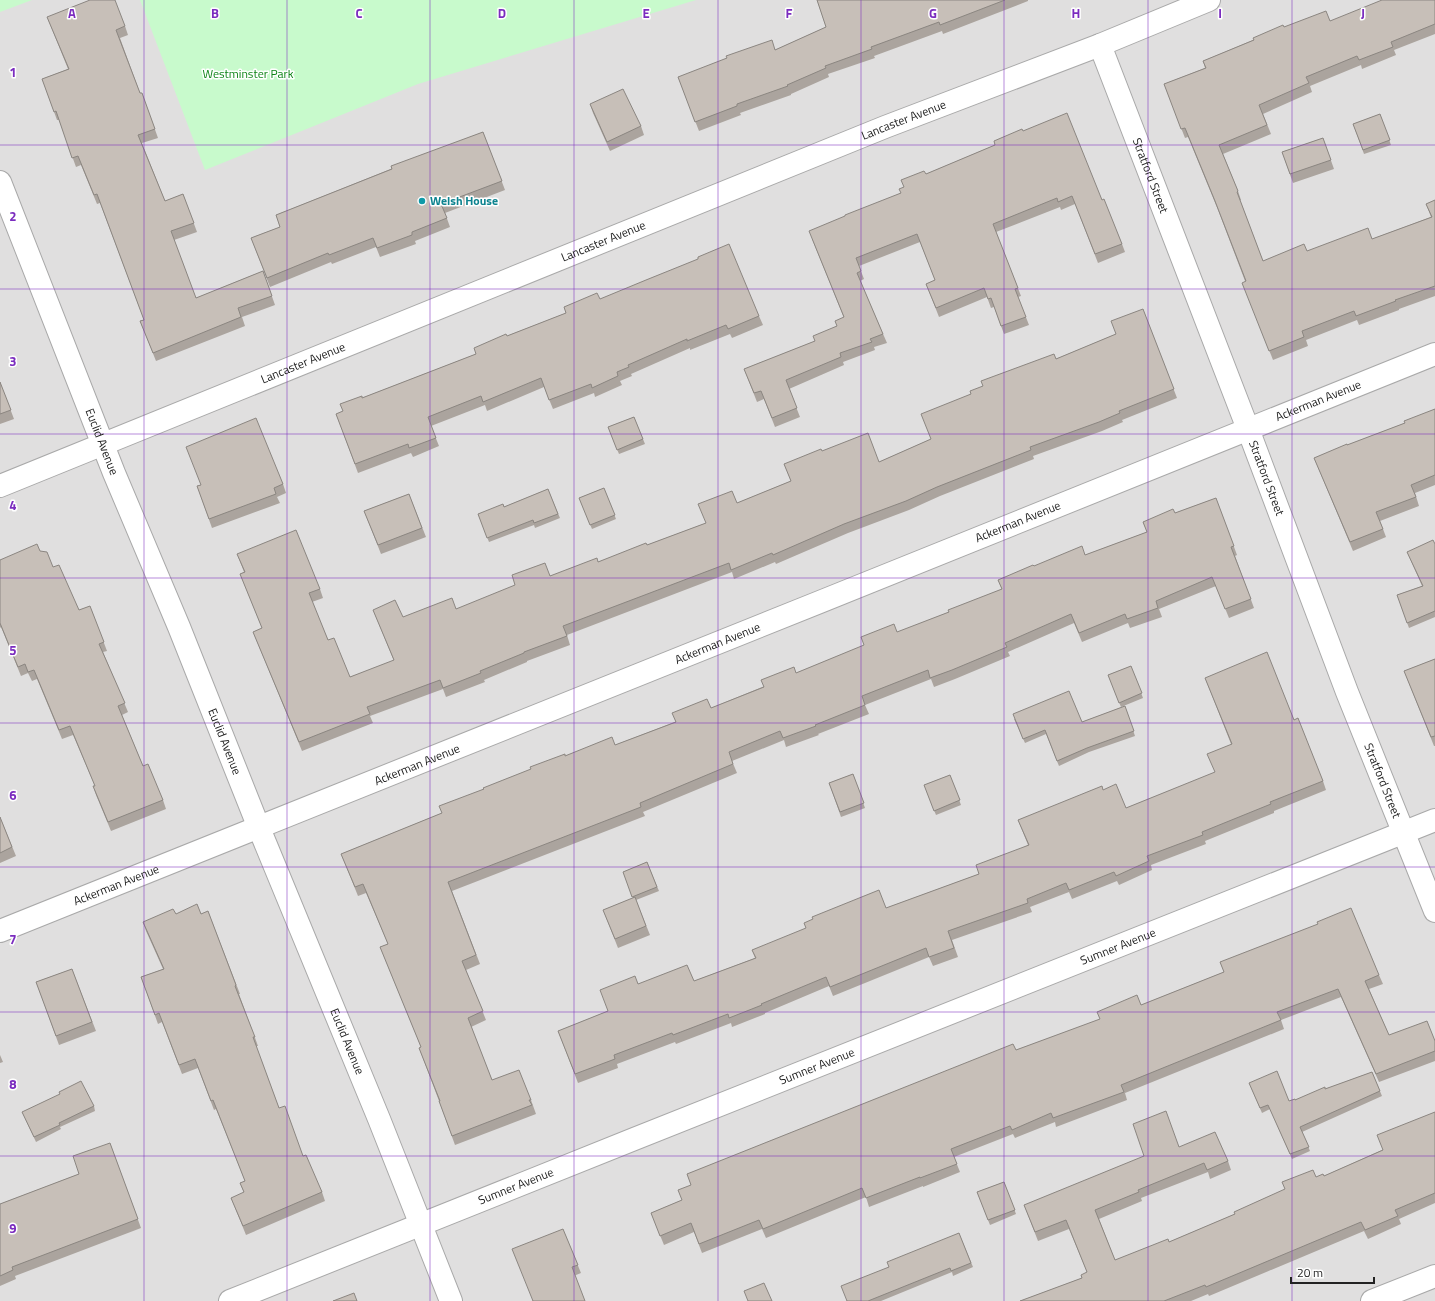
<svg xmlns="http://www.w3.org/2000/svg" width="1435" height="1301" font-family="'Titillium Web',sans-serif">
  <style>
    .residential { fill: #e0dfdf }
    .park { fill: #c8facc }
    .lines { fill: none; stroke-linecap: round; stroke-linejoin: round }
    .minor-casing { stroke: #a9a9a9; stroke-width: 24 }
    .tertiary-casing { stroke: #a9a9a9; stroke-width: 24 }
    .minor { stroke: #fff; stroke-width: 22 }
    .tertiary { stroke: #fff; stroke-width: 22 }
    .wall { fill: #aba49e }
    .building { fill: #c7bfb8; stroke: #8b8681 }
    .grid { fill: none; stroke: #7b2cbf; stroke-width: 1; stroke-opacity: 0.55 }
    .culture-dot { fill: #0f9aa8; stroke: #fff; stroke-width: 1.5 }
    .labels { text-anchor: middle; stroke-width: 3; stroke-linejoin: round; paint-order: stroke }
    .park-label { font-size: 12px; fill: #0c8416; stroke: #fff }
    .street-label { font-size: 12px; fill: #222; stroke: #fff }
    .culture-label { font-size: 12px; font-weight: bold; fill: #0d838f; stroke: #fff; text-anchor: start }
    .grid-label { font-size: 13px; text-anchor: middle; font-weight: bold; fill: #7b2cbf; stroke: #fff; stroke-width: 3; stroke-linejoin: round; paint-order: stroke }
  </style>
  <rect width="100%" height="100%" fill="#f2efe9"/>
  <path class="residential" d="M 0,0 L 1435,0 L 1435,1301 L 0,1301 Z"/>
  <path class="park" d="M 0,0 L 32,0 L 0,12 Z
    M 140,0 L 696,0 L 418,84 L 205,170 Z"/>
  <g class="lines">
    <defs>
      <g id="minor">
        <path id="s1" d="M 1100,45 L 1248,429 L 1347,692 L 1435,911"/>
        <path id="s2" d="M 0,486 L 885,127 L 1100,45 L 1209,0"/>
        <path id="s3" d="M 0,931 C 480,742 956,545 1435,354"/>
        <path id="s4" d="M 230,1301 C 631,1139 1034,981 1435,820"/>
        <path d="M 1372,1301 L 1435,1276"/>
      </g>
      <g id="tertiary">
        <path id="s5" d="M 0,182 L 114,473 L 179,627 L 259,828 L 379,1119 L 451,1301"/>
      </g>
    </defs>
    <use href="#minor" class="minor-casing"/>
    <use href="#tertiary" class="tertiary-casing"/>
    <use href="#minor" class="minor"/>
    <use href="#tertiary" class="tertiary"/>
  </g>
  <path class="wall" d="M 817,0 L 1028,0 L 1028,1 L 943,34 L 942,31 L 874,56 L 875,58 L 828,74 L 829,77 L 791,94 L 791,95 L 740,113 L 741,115 L 699,131 L 678,77 L 775,50 L 826,27 Z
    M 1435,0 L 1435,34 L 1394,50 L 1396,55 L 1362,69 L 1361,65 L 1310,86 L 1312,92 L 1263,114 L 1271,134 L 1223,154 L 1238,191 L 1241,200 L 1240,200 L 1263,261 L 1307,251 L 1372,239 L 1431,217 L 1426,204 L 1435,200 L 1435,296 L 1399,309 L 1399,310 L 1359,325 L 1357,320 L 1306,340 L 1308,346 L 1273,360 L 1246,291 L 1245,281 L 1218,210 L 1188,137 L 1185,138 L 1164,84 L 1205,68 L 1203,61 L 1284,27 L 1330,21 Z
    M 47,17 L 125,26 L 128,35 L 120,38 L 140,93 L 142,93 L 158,138 L 142,143 L 165,201 L 183,194 L 197,232 L 174,240 L 196,298 L 263,271 L 275,305 L 242,317 L 245,326 L 156,361 L 140,321 L 144,320 L 100,203 L 97,204 L 81,165 L 76,167 L 59,120 L 57,120 L 42,79 L 68,69 Z
    M 590,104 L 641,126 L 644,135 L 610,151 L 593,113 Z
    M 1380,114 L 1391,145 L 1364,154 L 1353,124 Z
    M 1023,131 L 1102,200 L 1122,244 L 1125,252 L 1098,263 L 1075,204 L 1061,210 L 1060,207 L 996,232 L 1021,296 L 1018,297 L 1029,325 L 1004,334 L 994,307 L 991,308 L 987,297 L 939,317 L 926,284 L 935,280 L 920,242 L 859,266 L 864,279 L 860,281 L 887,343 L 874,347 L 875,350 L 843,362 L 844,365 L 789,389 L 800,417 L 775,427 L 764,399 L 757,402 L 744,369 L 815,341 L 837,326 L 844,318 L 812,239 L 901,193 L 904,187 L 926,174 L 995,145 Z
    M 483,132 L 505,190 L 445,213 L 450,227 L 415,241 L 416,244 L 380,257 L 376,247 L 332,264 L 331,262 L 270,287 L 251,238 L 280,227 L 276,215 Z
    M 1323,138 L 1334,169 L 1293,183 L 1282,152 Z
    M 600,299 L 759,316 L 763,325 L 732,338 L 730,334 L 690,350 L 690,348 L 631,374 L 632,376 L 620,381 L 622,385 L 595,397 L 594,393 L 553,409 L 544,387 L 487,411 L 485,405 L 431,426 L 439,446 L 413,457 L 411,453 L 358,473 L 336,414 L 343,411 L 362,398 L 476,354 L 507,336 L 566,313 L 564,307 Z
    M 1143,309 L 1177,398 L 1122,420 L 1123,422 L 1102,431 L 1033,456 L 1034,459 L 940,496 L 909,510 L 848,533 L 776,564 L 775,562 L 734,579 L 732,572 L 567,635 L 570,645 L 527,661 L 527,662 L 484,680 L 485,682 L 446,697 L 443,689 L 370,716 L 373,723 L 302,751 L 253,632 L 262,628 L 240,574 L 244,572 L 237,554 L 320,589 L 323,598 L 312,602 L 328,640 L 350,677 L 394,661 L 373,610 L 403,617 L 456,609 L 550,576 L 598,562 L 647,545 L 706,523 L 737,503 L 791,481 L 784,464 L 822,451 L 879,462 L 931,439 L 971,394 L 1116,334 Z
    M 0,382 L 14,419 L 0,424 Z
    M 1435,409 L 1435,485 L 1415,493 L 1419,506 L 1380,521 L 1386,537 L 1353,551 L 1314,458 L 1405,423 Z
    M 634,417 L 645,444 L 619,454 L 608,427 Z
    M 283,484 L 286,493 L 277,497 L 280,503 L 212,528 L 197,486 L 201,485 Z
    M 604,488 L 616,519 L 592,529 L 579,498 Z
    M 548,489 L 560,518 L 535,528 L 534,525 L 489,542 L 478,514 L 504,507 Z
    M 409,494 L 426,537 L 381,554 L 364,511 Z
    M 1216,498 L 1237,555 L 1235,556 L 1254,608 L 1229,618 L 1216,586 L 1159,609 L 1162,617 L 1130,628 L 1128,623 L 1082,642 L 1074,623 L 1008,652 L 1010,656 L 955,679 L 934,687 L 931,679 L 865,705 L 869,714 L 818,734 L 819,735 L 786,747 L 784,740 L 732,761 L 737,773 L 643,812 L 645,816 L 452,891 L 480,964 L 466,970 L 486,1020 L 471,1027 L 492,1080 L 531,1100 L 536,1114 L 455,1145 L 439,1101 L 419,1048 L 421,1047 L 380,947 L 388,944 L 366,893 L 358,896 L 341,854 L 442,813 L 484,789 L 565,756 L 615,745 L 711,708 L 796,673 L 949,612 L 1002,589 L 998,580 L 1034,566 L 1085,555 L 1147,532 L 1143,522 L 1175,513 Z
    M 1435,544 L 1435,617 L 1409,628 L 1397,595 L 1422,586 L 1407,552 Z
    M 40,551 L 53,567 L 79,610 L 90,606 L 107,651 L 103,652 L 128,712 L 122,715 L 143,766 L 163,800 L 166,809 L 111,831 L 96,795 L 93,786 L 95,786 L 73,735 L 62,739 L 37,679 L 32,681 L 28,673 L 21,676 L 1,627 L 0,628 L 0,560 Z
    M 1435,659 L 1435,746 L 1434,746 L 1404,671 Z
    M 1131,666 L 1143,698 L 1121,707 L 1108,675 Z
    M 1205,678 L 1294,720 L 1323,781 L 1326,790 L 1274,811 L 1274,813 L 1205,841 L 1206,844 L 1151,865 L 1152,870 L 1119,885 L 1117,881 L 1072,899 L 1069,892 L 1030,907 L 1032,912 L 952,940 L 958,957 L 933,966 L 929,957 L 833,996 L 829,986 L 765,1013 L 765,1014 L 732,1027 L 731,1023 L 676,1044 L 675,1042 L 617,1064 L 618,1068 L 578,1083 L 558,1031 L 608,1011 L 638,984 L 694,981 L 755,958 L 752,950 L 886,908 L 979,874 L 1028,845 L 1018,820 L 1103,790 L 1126,808 L 1215,773 L 1231,744 Z
    M 1125,706 L 1135,736 L 1089,752 L 1059,766 L 1046,734 L 1025,743 L 1014,719 L 1082,722 Z
    M 853,774 L 865,808 L 841,817 L 829,783 Z
    M 950,775 L 961,805 L 936,815 L 924,785 Z
    M 0,817 L 16,856 L 0,863 Z
    M 647,862 L 659,891 L 636,900 L 650,935 L 618,948 L 603,910 L 633,898 L 623,872 Z
    M 208,911 L 240,994 L 239,994 L 258,1046 L 256,1046 L 279,1108 L 303,1156 L 322,1192 L 325,1201 L 246,1235 L 231,1198 L 244,1193 L 240,1183 L 245,1181 L 216,1109 L 214,1110 L 198,1068 L 182,1074 L 162,1022 L 158,1024 L 141,977 L 163,969 L 146,931 L 143,922 L 176,914 L 201,914 Z
    M 1220,962 L 1379,975 L 1383,984 L 1369,989 L 1389,1035 L 1435,1041 L 1435,1061 L 1379,1082 L 1341,997 L 1281,1020 L 1284,1029 L 1125,1093 L 1127,1100 L 1056,1127 L 1055,1122 L 1015,1138 L 1013,1134 L 954,1157 L 960,1172 L 923,1187 L 923,1186 L 869,1207 L 866,1197 L 766,1238 L 762,1229 L 702,1253 L 694,1232 L 664,1245 L 651,1213 L 682,1200 L 691,1185 L 687,1174 L 1016,1050 L 1141,1005 L 1224,972 Z
    M 72,969 L 96,1031 L 59,1045 L 36,982 Z
    M 0,1055 L 3,1062 L 0,1063 Z
    M 1372,1072 L 1382,1096 L 1302,1132 L 1310,1151 L 1292,1159 L 1270,1109 L 1262,1113 L 1249,1083 L 1289,1101 L 1295,1100 Z
    M 94,1106 L 95,1111 L 60,1127 L 61,1129 L 36,1142 L 22,1112 Z
    M 1435,1112 L 1435,1203 L 1399,1219 L 1401,1224 L 1368,1239 L 1364,1231 L 1209,1296 L 1208,1294 L 1191,1301 L 1020,1301 L 1082,1278 L 1087,1272 L 1069,1229 L 1038,1241 L 1024,1205 L 1179,1147 L 1228,1161 L 1231,1170 L 1210,1179 L 1208,1172 L 1141,1198 L 1142,1201 L 1099,1219 L 1115,1260 L 1169,1242 L 1235,1214 L 1316,1177 L 1324,1176 L 1382,1150 Z
    M 110,1143 L 141,1228 L 15,1276 L 16,1279 L 0,1286 L 0,1204 L 79,1174 Z
    M 1004,1182 L 1016,1214 L 990,1225 L 977,1192 Z
    M 563,1229 L 581,1273 L 576,1275 L 532,1301 Z
    M 959,1233 L 973,1267 L 953,1276 L 952,1272 L 881,1301 L 846,1301 L 888,1267 Z"/>
  <path class="building" d="M 90,0 L 115,0 L 125,26 L 116,30 L 140,93 L 142,93 L 155,129 L 138,135 L 165,201 L 183,194 L 194,223 L 171,231 L 196,298 L 263,271 L 272,296 L 238,308 L 241,317 L 153,353 L 140,321 L 144,320 L 97,194 L 94,195 L 78,156 L 72,158 L 56,111 L 54,112 L 42,79 L 69,69 L 47,17 Z
    M 817,0 L 1005,0 L 940,25 L 939,22 L 871,47 L 872,49 L 825,66 L 826,68 L 787,85 L 788,86 L 737,104 L 737,106 L 695,122 L 678,77 L 727,58 L 726,56 L 772,40 L 775,50 L 826,27 Z
    M 1382,0 L 1435,0 L 1435,24 L 1391,42 L 1393,47 L 1359,60 L 1357,56 L 1306,77 L 1309,83 L 1259,105 L 1267,125 L 1219,145 L 1238,191 L 1237,192 L 1263,261 L 1304,244 L 1307,251 L 1368,228 L 1372,239 L 1432,217 L 1426,204 L 1435,200 L 1435,286 L 1395,300 L 1396,301 L 1356,316 L 1354,311 L 1302,331 L 1304,337 L 1269,351 L 1242,283 L 1246,281 L 1215,201 L 1185,128 L 1181,129 L 1164,84 L 1206,68 L 1203,61 L 1254,40 L 1253,38 L 1283,25 L 1284,27 L 1326,11 L 1330,21 Z
    M 623,89 L 641,126 L 607,142 L 590,104 Z
    M 1067,113 L 1102,200 L 1104,199 L 1122,244 L 1095,254 L 1072,196 L 1058,202 L 1057,198 L 993,224 L 1018,288 L 1015,289 L 1026,317 L 1001,326 L 991,298 L 988,299 L 984,288 L 936,308 L 926,284 L 935,280 L 917,234 L 856,258 L 861,271 L 857,273 L 883,334 L 870,339 L 872,342 L 840,353 L 841,357 L 786,380 L 797,408 L 772,418 L 761,391 L 754,393 L 744,369 L 815,341 L 813,336 L 837,326 L 835,321 L 844,317 L 809,231 L 845,216 L 845,215 L 901,193 L 899,189 L 904,187 L 901,180 L 924,171 L 926,174 L 995,145 L 994,141 L 1022,129 L 1023,131 Z
    M 1380,114 L 1390,140 L 1363,150 L 1353,124 Z
    M 483,132 L 502,181 L 441,204 L 447,218 L 412,232 L 412,235 L 377,248 L 373,238 L 329,255 L 328,253 L 267,278 L 251,238 L 280,227 L 276,215 L 392,169 L 391,166 Z
    M 1323,138 L 1331,160 L 1290,174 L 1282,152 Z
    M 729,244 L 759,316 L 728,329 L 726,325 L 687,341 L 687,339 L 628,365 L 629,367 L 617,372 L 618,376 L 592,388 L 591,384 L 549,400 L 541,378 L 483,402 L 481,396 L 428,417 L 436,438 L 409,448 L 408,444 L 355,464 L 336,414 L 343,411 L 340,404 L 362,396 L 362,398 L 476,354 L 474,348 L 506,334 L 507,336 L 566,313 L 564,307 L 597,293 L 600,299 L 646,280 L 698,259 L 698,257 Z
    M 1143,309 L 1174,389 L 1119,411 L 1120,413 L 1099,422 L 1030,447 L 1031,450 L 937,487 L 906,501 L 844,524 L 773,555 L 772,553 L 731,570 L 729,563 L 563,626 L 567,636 L 524,652 L 524,653 L 480,671 L 481,673 L 443,688 L 440,680 L 367,707 L 370,714 L 299,742 L 253,632 L 262,628 L 240,574 L 245,572 L 237,554 L 296,530 L 320,589 L 309,593 L 328,640 L 334,638 L 350,677 L 394,660 L 373,610 L 395,600 L 403,617 L 452,598 L 456,609 L 515,585 L 512,575 L 545,563 L 550,576 L 597,558 L 598,562 L 646,543 L 647,545 L 706,523 L 698,504 L 732,491 L 737,503 L 791,481 L 784,464 L 821,449 L 822,451 L 868,433 L 879,462 L 931,439 L 921,414 L 971,394 L 970,391 L 983,386 L 981,381 L 1054,354 L 1056,359 L 1116,334 L 1111,321 Z
    M 0,382 L 11,410 L 0,414 Z
    M 1435,409 L 1435,475 L 1411,485 L 1416,497 L 1376,512 L 1383,529 L 1350,542 L 1314,458 L 1347,444 L 1347,445 L 1405,423 L 1404,421 Z
    M 634,417 L 643,439 L 617,450 L 608,427 Z
    M 256,418 L 283,484 L 274,488 L 276,494 L 209,519 L 197,486 L 201,485 L 186,447 Z
    M 604,488 L 615,515 L 590,525 L 579,498 Z
    M 548,489 L 558,514 L 534,523 L 533,520 L 487,538 L 478,514 L 503,504 L 504,507 Z
    M 409,494 L 422,528 L 378,545 L 364,511 Z
    M 1216,498 L 1234,546 L 1231,547 L 1251,599 L 1225,609 L 1212,577 L 1156,601 L 1158,608 L 1127,619 L 1125,614 L 1079,633 L 1071,614 L 1005,643 L 1007,647 L 952,670 L 930,678 L 928,670 L 862,696 L 865,705 L 815,725 L 816,726 L 783,738 L 780,731 L 729,752 L 733,764 L 640,803 L 641,807 L 448,882 L 476,955 L 462,961 L 483,1011 L 468,1018 L 492,1080 L 519,1070 L 531,1100 L 529,1100 L 532,1105 L 452,1136 L 439,1101 L 440,1101 L 419,1048 L 421,1047 L 380,947 L 388,944 L 363,884 L 355,887 L 341,854 L 442,813 L 439,806 L 484,789 L 483,788 L 531,769 L 530,767 L 565,754 L 565,756 L 612,737 L 615,745 L 676,722 L 672,713 L 707,699 L 711,708 L 764,687 L 761,680 L 794,667 L 796,673 L 864,645 L 861,637 L 894,624 L 897,632 L 949,612 L 948,610 L 1002,589 L 998,580 L 1033,565 L 1034,566 L 1082,546 L 1085,555 L 1147,532 L 1143,522 L 1173,509 L 1175,513 Z
    M 1433,540 L 1435,544 L 1435,611 L 1407,623 L 1397,595 L 1423,586 L 1407,552 Z
    M 37,544 L 40,551 L 47,552 L 53,567 L 59,565 L 79,610 L 90,606 L 104,642 L 99,644 L 125,703 L 118,706 L 143,766 L 148,764 L 163,800 L 108,822 L 93,786 L 95,786 L 70,726 L 59,730 L 34,670 L 28,672 L 25,664 L 18,667 L 0,623 L 0,560 Z
    M 1267,652 L 1294,720 L 1298,718 L 1323,781 L 1270,802 L 1271,804 L 1202,832 L 1203,835 L 1147,856 L 1149,861 L 1116,876 L 1114,872 L 1069,890 L 1066,883 L 1027,899 L 1028,903 L 948,931 L 954,948 L 929,957 L 926,948 L 830,987 L 826,977 L 761,1004 L 762,1005 L 729,1018 L 728,1014 L 673,1035 L 672,1033 L 614,1055 L 615,1059 L 575,1074 L 558,1031 L 608,1011 L 600,990 L 635,976 L 638,984 L 687,965 L 694,981 L 756,958 L 752,950 L 806,928 L 804,923 L 813,919 L 812,917 L 879,890 L 886,908 L 979,874 L 976,865 L 1029,845 L 1018,820 L 1102,786 L 1103,790 L 1116,784 L 1126,808 L 1215,772 L 1207,754 L 1232,744 L 1205,678 Z
    M 1435,659 L 1435,736 L 1431,737 L 1404,671 Z
    M 1131,666 L 1142,693 L 1119,703 L 1108,675 Z
    M 1069,691 L 1082,722 L 1125,706 L 1134,731 L 1087,748 L 1057,761 L 1045,730 L 1023,739 L 1013,714 Z
    M 853,774 L 864,803 L 840,812 L 829,783 Z
    M 950,775 L 960,800 L 934,811 L 924,785 Z
    M 0,817 L 12,847 L 0,853 Z
    M 647,862 L 657,887 L 632,897 L 623,872 Z
    M 635,897 L 646,926 L 615,939 L 603,910 Z
    M 197,904 L 201,914 L 208,911 L 236,985 L 235,986 L 255,1037 L 253,1037 L 279,1108 L 285,1106 L 303,1156 L 306,1155 L 322,1192 L 243,1226 L 231,1198 L 244,1192 L 240,1183 L 245,1181 L 213,1100 L 211,1101 L 195,1059 L 179,1065 L 159,1013 L 155,1015 L 141,977 L 164,969 L 143,922 L 173,909 L 176,914 Z
    M 1351,908 L 1379,975 L 1365,981 L 1389,1035 L 1427,1021 L 1435,1041 L 1435,1051 L 1376,1074 L 1338,989 L 1277,1012 L 1281,1020 L 1121,1085 L 1124,1092 L 1053,1118 L 1051,1113 L 1012,1130 L 1010,1126 L 951,1149 L 957,1164 L 920,1178 L 920,1177 L 866,1198 L 862,1188 L 763,1229 L 759,1220 L 699,1244 L 691,1223 L 660,1236 L 651,1213 L 682,1200 L 678,1190 L 691,1185 L 687,1174 L 1013,1044 L 1016,1050 L 1100,1019 L 1097,1012 L 1137,995 L 1141,1005 L 1224,972 L 1220,962 L 1318,924 L 1317,922 Z
    M 72,969 L 92,1022 L 56,1036 L 36,982 Z
    M 1277,1071 L 1289,1101 L 1295,1099 L 1295,1100 L 1325,1087 L 1325,1089 L 1372,1072 L 1380,1091 L 1300,1127 L 1309,1147 L 1290,1154 L 1268,1105 L 1260,1108 L 1249,1083 Z
    M 81,1081 L 94,1106 L 59,1123 L 60,1125 L 34,1137 L 22,1112 L 60,1094 L 59,1092 Z
    M 1166,1111 L 1179,1147 L 1215,1132 L 1228,1161 L 1207,1170 L 1204,1163 L 1138,1190 L 1139,1192 L 1095,1210 L 1115,1260 L 1168,1239 L 1169,1242 L 1235,1214 L 1234,1212 L 1285,1189 L 1282,1182 L 1313,1170 L 1316,1177 L 1323,1174 L 1324,1176 L 1383,1150 L 1377,1135 L 1435,1112 L 1435,1193 L 1395,1210 L 1398,1216 L 1365,1230 L 1361,1222 L 1206,1287 L 1205,1285 L 1164,1301 L 1020,1301 L 1082,1278 L 1081,1275 L 1087,1272 L 1066,1220 L 1035,1232 L 1024,1205 L 1144,1156 L 1133,1124 Z
    M 110,1143 L 138,1219 L 12,1267 L 13,1270 L 0,1276 L 0,1204 L 79,1174 L 73,1156 Z
    M 1004,1182 L 1015,1210 L 988,1220 L 977,1192 Z
    M 563,1229 L 578,1265 L 572,1267 L 585,1301 L 533,1301 L 512,1249 Z
    M 959,1233 L 971,1263 L 951,1271 L 950,1268 L 868,1301 L 847,1301 L 841,1286 L 889,1267 L 887,1262 Z
    M 764,1283 L 772,1301 L 748,1301 L 744,1291 Z
    M 354,1293 L 357,1301 L 333,1301 Z"/>
  <path class="grid" d="M 144,0 L 144,1301M 287,0 L 287,1301M 430,0 L 430,1301M 574,0 L 574,1301M 718,0 L 718,1301M 861,0 L 861,1301M 1004,0 L 1004,1301M 1148,0 L 1148,1301M 1292,0 L 1292,1301M 0,145 L 1435,145M 0,289 L 1435,289M 0,434 L 1435,434M 0,578 L 1435,578M 0,723 L 1435,723M 0,867 L 1435,867M 0,1012 L 1435,1012M 0,1156 L 1435,1156"/>
  <circle class="culture-dot" cx="422" cy="201" r="4"/>
  <g class="labels">
    <g class="park-label">
      <text x="248" y="78">Westminster Park</text>
    </g>
    <g class="street-label">
      <text dy="4" stroke="none"><textPath href="#s2" startOffset="975">Lancaster Avenue</textPath></text>
      <text dy="4" stroke="none"><textPath href="#s1" startOffset="140">Stratford Street</textPath></text>
      <text dy="4" stroke="none"><textPath href="#s2" startOffset="651">Lancaster Avenue</textPath></text>
      <text dy="4" stroke="none"><textPath href="#s2" startOffset="327">Lancaster Avenue</textPath></text>
      <text dy="4" stroke="none"><textPath href="#s3" startOffset="1421">Ackerman Avenue</textPath></text>
      <text dy="4" stroke="none"><textPath href="#s5" startOffset="279">Euclid Avenue</textPath></text>
      <text dy="4" stroke="none"><textPath href="#s1" startOffset="464">Stratford Street</textPath></text>
      <text dy="4" stroke="none"><textPath href="#s3" startOffset="1097">Ackerman Avenue</textPath></text>
      <text dy="4" stroke="none"><textPath href="#s3" startOffset="773">Ackerman Avenue</textPath></text>
      <text dy="4" stroke="none"><textPath href="#s5" startOffset="603">Euclid Avenue</textPath></text>
      <text dy="4" stroke="none"><textPath href="#s3" startOffset="449">Ackerman Avenue</textPath></text>
      <text dy="4" stroke="none"><textPath href="#s1" startOffset="788">Stratford Street</textPath></text>
      <text dy="4" stroke="none"><textPath href="#s3" startOffset="125">Ackerman Avenue</textPath></text>
      <text dy="4" stroke="none"><textPath href="#s4" startOffset="956">Sumner Avenue</textPath></text>
      <text dy="4" stroke="none"><textPath href="#s5" startOffset="927">Euclid Avenue</textPath></text>
      <text dy="4" stroke="none"><textPath href="#s4" startOffset="632">Sumner Avenue</textPath></text>
      <text dy="4" stroke="none"><textPath href="#s4" startOffset="308">Sumner Avenue</textPath></text>
    </g>
    <g class="culture-label">
      <text x="430" y="205">Welsh House</text>
    </g>
  </g>
  <g class="grid-label">
    <text x="72" y="18">A</text>
    <text x="215" y="18">B</text>
    <text x="359" y="18">C</text>
    <text x="502" y="18">D</text>
    <text x="646" y="18">E</text>
    <text x="789" y="18">F</text>
    <text x="933" y="18">G</text>
    <text x="1076" y="18">H</text>
    <text x="1220" y="18">I</text>
    <text x="1363" y="18">J</text>
    <text x="13" y="77">1</text>
    <text x="13" y="221">2</text>
    <text x="13" y="366">3</text>
    <text x="13" y="510">4</text>
    <text x="13" y="655">5</text>
    <text x="13" y="800">6</text>
    <text x="13" y="944">7</text>
    <text x="13" y="1089">8</text>
    <text x="13" y="1233">9</text>
  </g>
  <path d="M1291 1277v6h83v-6" fill="none" stroke="#222222" stroke-width="2"/>
  <text x="1297" y="1277" font-size="12" fill="#222222" stroke="#ffffff" stroke-width="3" paint-order="stroke">20 m</text>
</svg>
